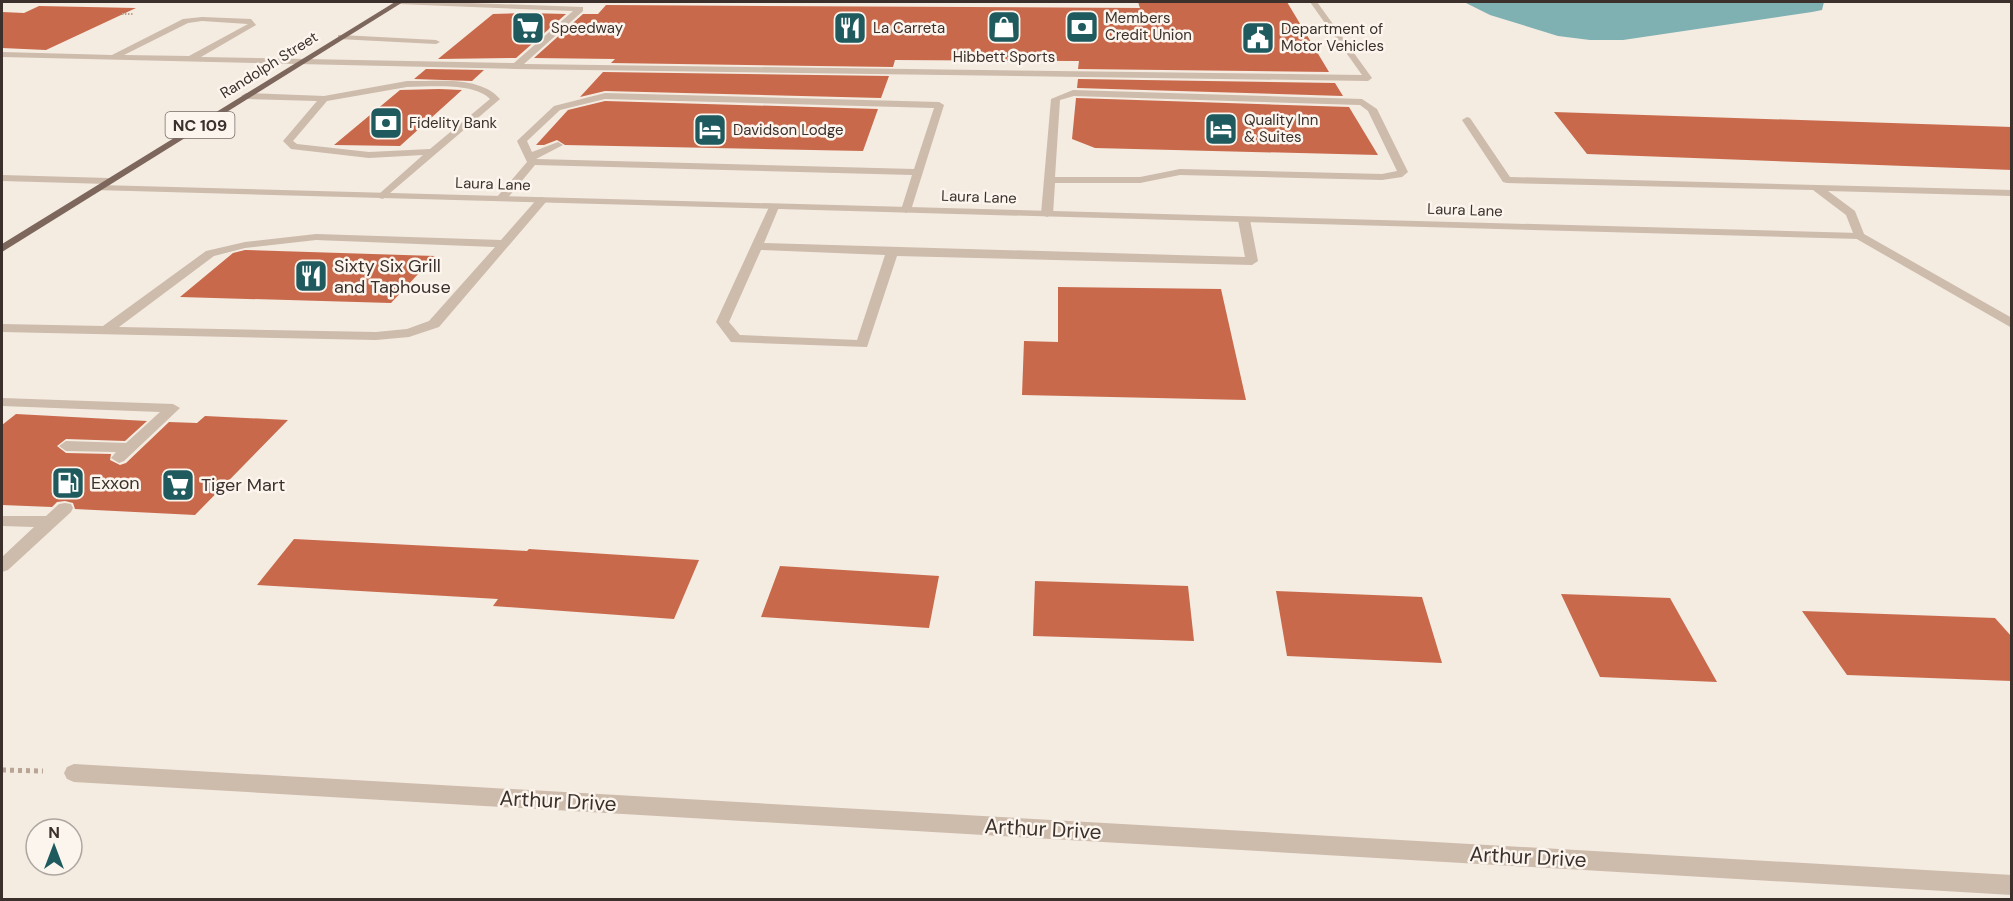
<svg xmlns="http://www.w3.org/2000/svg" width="2013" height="901" font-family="'DM Sans',sans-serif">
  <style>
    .water { fill: #7fb0b2 }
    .building { fill: #c8694b }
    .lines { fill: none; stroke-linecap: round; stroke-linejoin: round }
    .path-far1 { stroke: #b9a596; stroke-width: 2; stroke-dasharray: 1.5 1.5; stroke-linecap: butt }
    .path { stroke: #b9a596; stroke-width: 5; stroke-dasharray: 4 4; stroke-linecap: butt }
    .service { fill: #cdbbac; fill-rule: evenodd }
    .minor { fill: #cdbbac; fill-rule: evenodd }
    .primary { fill: #7d675c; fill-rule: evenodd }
    .labels { text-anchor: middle; stroke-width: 5; stroke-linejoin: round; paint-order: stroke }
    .far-poi-label { font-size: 15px; fill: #3b302b; stroke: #fbf5ee; text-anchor: start }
    .far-street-label { font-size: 15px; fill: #3b302b; stroke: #fbf5ee }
    .shield { fill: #fbf5ee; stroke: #756b66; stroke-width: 1.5 }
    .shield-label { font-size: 16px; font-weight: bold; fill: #3b302b }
    .poi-label { font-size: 18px; fill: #3b302b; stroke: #fbf5ee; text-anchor: start }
    .near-street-label { font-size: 21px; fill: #3b302b; stroke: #fbf5ee }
  </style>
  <rect width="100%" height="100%" fill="#f4ebe1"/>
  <path class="water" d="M 1464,2 L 1824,2 L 1822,10 L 1812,12 L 1623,40 L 1590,40 L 1558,36 L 1490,15 Z"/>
  <path class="building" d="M 1138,2 L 1287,2 L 1329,72 L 1078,69 L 1079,61 L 895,60 L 893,67 L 611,63 L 615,59 L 534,58 L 583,14 L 598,14 L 606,5 L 1140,8 Z
    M 39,6 L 136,8 L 46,50 L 2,48 L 2,12 L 24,13 Z
    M 526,13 L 566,14 L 516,58 L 438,59 L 493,14 Z
    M 426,69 L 484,70 L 472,81 L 414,79 Z
    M 603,72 L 889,76 L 881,98 L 605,91 L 580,97 Z
    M 1078,79 L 1335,83 L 1343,96 L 1077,88 Z
    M 439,89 L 462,90 L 400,146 L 334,145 L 400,90 Z
    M 1076,98 L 1349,107 L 1378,155 L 1095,148 L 1072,139 Z
    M 605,101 L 878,109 L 863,151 L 565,145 L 557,140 L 544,145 L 536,145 L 568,110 Z
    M 1554,112 L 2012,127 L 2012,170 L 1587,154 Z
    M 245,250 L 435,256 L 391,303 L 180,297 L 233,253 Z
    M 1058,287 L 1221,289 L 1246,400 L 1022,395 L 1024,341 L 1058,342 Z
    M 16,414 L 147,421 L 125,441 L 66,439 L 57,446 L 66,453 L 111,454 L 110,460 L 120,465 L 126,463 L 169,422 L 197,423 L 205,416 L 288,420 L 195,515 L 75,509 L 73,503 L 65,501 L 57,502 L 52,507 L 2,505 L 2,425 Z
    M 294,539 L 527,551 L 529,549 L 699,560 L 674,619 L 493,606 L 498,599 L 257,585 Z
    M 780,566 L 939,576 L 929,628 L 761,617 Z
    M 1035,581 L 1188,586 L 1194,641 L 1033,636 Z
    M 1276,591 L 1422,597 L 1442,663 L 1287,656 Z
    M 1561,594 L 1670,598 L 1717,682 L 1600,677 Z
    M 1802,611 L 1995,618 L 2012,637 L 2012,681 L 1847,675 Z"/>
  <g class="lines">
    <path class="path-far1" d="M 122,14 L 133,14"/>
    <path class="path" d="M 2,770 L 43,771"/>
    <path class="service" d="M 394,2 L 443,2 L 583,7 L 583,11 L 524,64 L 1362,75 L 1310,2 L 1317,2 L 1372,78 L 1368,81 L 516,69 L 2,57 L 2,52 L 112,55 L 183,19 L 202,17 L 251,19 L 256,25 L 201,57 L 514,63 L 573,11 L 398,4 ZM 202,21 L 248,24 L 189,56 L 124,55 L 188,23 Z
      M 341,35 L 436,40 L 440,42 L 436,44 L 338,39 L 338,35 Z
      M 407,81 C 436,82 479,75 500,99 L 383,199 L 379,198 L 379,194 L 423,155 L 369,158 L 291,149 L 283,141 L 317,101 L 246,99 L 241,96 L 246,93 L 324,96 ZM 407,87 C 430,87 473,82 490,99 L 430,149 L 369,152 L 297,144 L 293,141 L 327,101 Z
      M 1073,90 L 1362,99 L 1377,109 L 1408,172 L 1402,177 L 1382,180 L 1180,175 L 1140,183 L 1055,183 L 1053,214 L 1047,217 L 1041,214 L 1051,99 ZM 1074,96 L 1360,105 L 1368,111 L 1397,171 L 1382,174 L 1180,169 L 1140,177 L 1055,177 L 1060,100 Z
      M 605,93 L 939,102 L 944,105 L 911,210 L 906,213 L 901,210 L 912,175 L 535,165 L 505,201 L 497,201 L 497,197 L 527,162 L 517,141 L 519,139 L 554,106 ZM 605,99 L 934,108 L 914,169 L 536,159 L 563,145 L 558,142 L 532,152 L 527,141 L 560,110 Z
      M 1467,117 L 1470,118 L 1510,177 L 2012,190 L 2012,196 L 1828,191 L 1855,211 L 1864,234 L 2012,318 L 2012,328 L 1855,238 L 1846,215 L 1813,190 L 1507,183 L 1503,182 L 1462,120 Z
      M 2,175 L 108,178 L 113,181 L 108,184 L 2,181 Z
      M 542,197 L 547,200 L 546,202 L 439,327 L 409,337 L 376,340 L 2,332 L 2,324 L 103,326 L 206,251 L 245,242 L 316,234 L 501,240 L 538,198 ZM 316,240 L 495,247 L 429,321 L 407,329 L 376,332 L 119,327 L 214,256 L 245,248 Z
      M 774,204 L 779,207 L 764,243 L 1245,257 L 1238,220 L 1244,217 L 1250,220 L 1258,261 L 1252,265 L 897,256 L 867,347 L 731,342 L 716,322 L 769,207 ZM 761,250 L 885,255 L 857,340 L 740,335 L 729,322 Z
      M 2,398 L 173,404 L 180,408 L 124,461 L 119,463 L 111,458 L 116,452 L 66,451 L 59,446 L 66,441 L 126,443 L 160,412 L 2,406 Z
      M 65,503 L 71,504 L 73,508 L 71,512 L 8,570 L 2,572 L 2,557 L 34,527 L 2,526 L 2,516 L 46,516 L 59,504 Z"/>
    <path class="minor" d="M 99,185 L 1859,233 L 1865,236 L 1859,239 L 95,190 L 94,188 Z
      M 74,764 L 2012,875 L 2012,895 L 74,782 L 67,779 L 64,773 L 67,767 Z"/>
    <path class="primary" d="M 395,2 L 403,2 L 2,252 L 2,244 Z"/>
  </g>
  <defs>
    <symbol id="shop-square" viewBox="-11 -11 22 22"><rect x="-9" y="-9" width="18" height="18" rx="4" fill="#1f5a5e" stroke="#fbf5ee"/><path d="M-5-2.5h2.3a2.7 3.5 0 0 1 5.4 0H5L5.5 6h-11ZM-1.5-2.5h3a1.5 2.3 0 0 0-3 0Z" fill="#fff"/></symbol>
    <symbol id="bank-square" viewBox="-11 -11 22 22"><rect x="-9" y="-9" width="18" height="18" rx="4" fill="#1f5a5e" stroke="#fbf5ee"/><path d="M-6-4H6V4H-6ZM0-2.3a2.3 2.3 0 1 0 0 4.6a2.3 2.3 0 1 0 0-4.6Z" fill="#fff"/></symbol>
    <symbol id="supermarket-square" viewBox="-11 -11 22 22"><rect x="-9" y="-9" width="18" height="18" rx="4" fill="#1f5a5e" stroke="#fbf5ee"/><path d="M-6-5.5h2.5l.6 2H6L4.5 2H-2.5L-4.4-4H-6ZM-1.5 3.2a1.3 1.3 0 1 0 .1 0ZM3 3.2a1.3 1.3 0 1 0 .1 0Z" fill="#fff"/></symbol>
    <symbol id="restaurant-square" viewBox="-11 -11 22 22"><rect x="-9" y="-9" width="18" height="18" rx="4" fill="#1f5a5e" stroke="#fbf5ee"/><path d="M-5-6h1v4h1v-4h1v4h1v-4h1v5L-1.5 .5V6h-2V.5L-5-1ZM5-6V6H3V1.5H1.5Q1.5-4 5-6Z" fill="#fff"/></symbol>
    <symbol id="civic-square" viewBox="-11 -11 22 22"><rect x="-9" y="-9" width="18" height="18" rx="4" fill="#1f5a5e" stroke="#fbf5ee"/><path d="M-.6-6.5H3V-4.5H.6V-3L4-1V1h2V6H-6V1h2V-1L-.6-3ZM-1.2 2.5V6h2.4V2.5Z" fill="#fff"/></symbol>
    <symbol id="hotel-square" viewBox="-11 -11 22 22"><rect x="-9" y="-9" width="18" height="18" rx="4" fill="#1f5a5e" stroke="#fbf5ee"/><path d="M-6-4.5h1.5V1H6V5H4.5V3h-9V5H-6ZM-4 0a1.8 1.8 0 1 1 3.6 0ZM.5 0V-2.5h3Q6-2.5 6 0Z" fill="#fff"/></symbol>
    <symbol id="fuel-square" viewBox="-11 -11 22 22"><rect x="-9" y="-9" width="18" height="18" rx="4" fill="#1f5a5e" stroke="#fbf5ee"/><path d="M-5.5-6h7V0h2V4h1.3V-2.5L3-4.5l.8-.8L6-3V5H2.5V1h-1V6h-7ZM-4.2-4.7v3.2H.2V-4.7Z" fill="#fff"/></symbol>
  </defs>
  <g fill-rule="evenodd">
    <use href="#shop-square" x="985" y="8" width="38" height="38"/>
    <use href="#bank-square" x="1063" y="8" width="38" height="38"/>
    <use href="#supermarket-square" x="509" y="9" width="38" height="38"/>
    <use href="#restaurant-square" x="831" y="9" width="38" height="38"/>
    <use href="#civic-square" x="1239" y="19" width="38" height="38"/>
    <use href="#bank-square" x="367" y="104" width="38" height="38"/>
    <use href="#hotel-square" x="1202" y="110" width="38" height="38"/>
    <use href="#hotel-square" x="691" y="111" width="38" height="38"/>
    <use href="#restaurant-square" x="292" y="257" width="38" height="38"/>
    <use href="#fuel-square" x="49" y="464" width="38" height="38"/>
    <use href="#supermarket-square" x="159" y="466" width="38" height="38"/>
  </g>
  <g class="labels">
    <g class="far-poi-label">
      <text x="1105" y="23">Members<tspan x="1105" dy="17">Credit Union</tspan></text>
      <text x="551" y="33">Speedway</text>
      <text x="873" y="33">La Carreta</text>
      <text x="1281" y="34">Department of<tspan x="1281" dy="17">Motor Vehicles</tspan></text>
      <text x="1004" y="62" text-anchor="middle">Hibbett Sports</text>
      <text x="1244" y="125">Quality Inn<tspan x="1244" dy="17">&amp; Suites</tspan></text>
      <text x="409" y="128">Fidelity Bank</text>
      <text x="733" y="135">Davidson Lodge</text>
    </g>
    <g class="far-street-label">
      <text transform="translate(269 65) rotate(-32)" y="5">Randolph Street</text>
      <text transform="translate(493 184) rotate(2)" y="5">Laura Lane</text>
      <text transform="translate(979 197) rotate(2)" y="5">Laura Lane</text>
      <text transform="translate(1465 210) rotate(2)" y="5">Laura Lane</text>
    </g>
    <rect class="shield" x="165.5" y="112" width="69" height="26" rx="4.5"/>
    <g class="shield-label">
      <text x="200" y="131">NC 109</text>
    </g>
    <g class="poi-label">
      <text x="334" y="272">Sixty Six Grill<tspan x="334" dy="21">and Taphouse</tspan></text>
      <text x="91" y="489">Exxon</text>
      <text x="201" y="491">Tiger Mart</text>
    </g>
    <g class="near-street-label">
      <text transform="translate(558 801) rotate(3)" y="7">Arthur Drive</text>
      <text transform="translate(1043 829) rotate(3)" y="7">Arthur Drive</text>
      <text transform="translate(1528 857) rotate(3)" y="7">Arthur Drive</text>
    </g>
  </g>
  <rect width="2013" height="901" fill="none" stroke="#3b302b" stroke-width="6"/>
  <g transform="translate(54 847)"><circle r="28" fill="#fbf5ee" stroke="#aea6a0" stroke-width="1.5"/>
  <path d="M0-4.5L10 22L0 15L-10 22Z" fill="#1f5a5e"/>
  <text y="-9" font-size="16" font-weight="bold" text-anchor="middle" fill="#3b302b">N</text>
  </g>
</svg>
